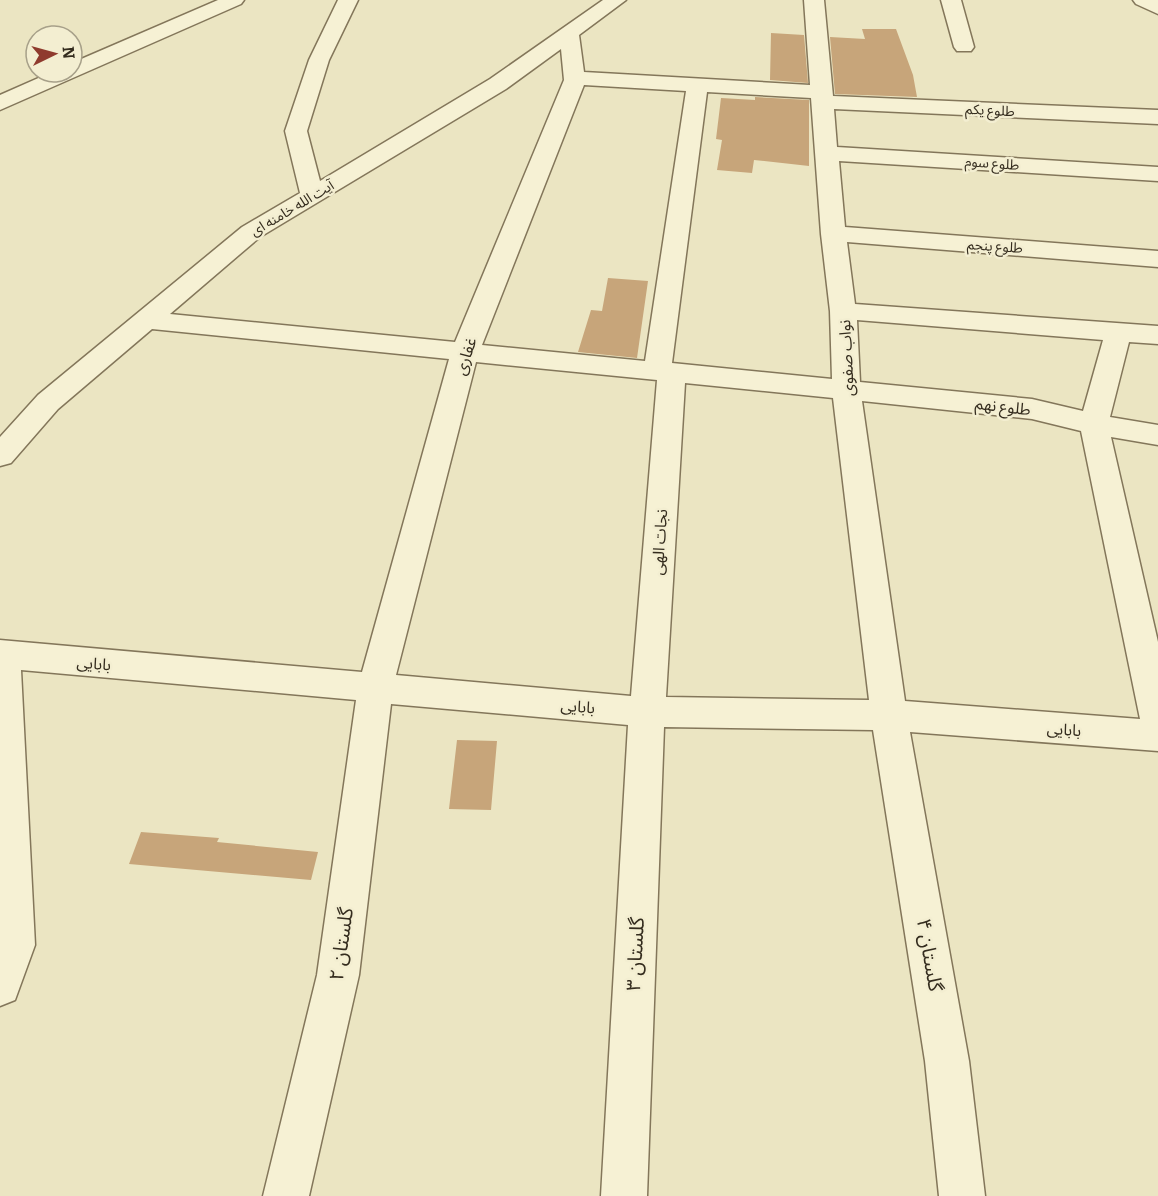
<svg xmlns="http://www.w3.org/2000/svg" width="1158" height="1196" font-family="Bitter,'Noto Sans Arabic',serif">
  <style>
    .building { fill: #c7a57a }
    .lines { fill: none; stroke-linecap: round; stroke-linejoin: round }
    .minor-casing { stroke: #83765a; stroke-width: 3 }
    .minor { fill: #f6f1d4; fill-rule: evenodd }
    .labels { text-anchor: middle; stroke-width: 5; stroke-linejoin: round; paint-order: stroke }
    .far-street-label { font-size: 14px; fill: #342c1e; stroke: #f3eed1 }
    .street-label { font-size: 16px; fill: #342c1e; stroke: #f3eed1 }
    .near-street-label { font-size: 20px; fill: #342c1e; stroke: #f3eed1 }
  </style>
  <rect width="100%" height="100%" fill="#ebe5c2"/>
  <path class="building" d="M 862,29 L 896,29 L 913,75 L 917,97 L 835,94 L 830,37 L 865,39 Z
    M 771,33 L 804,35 L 808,83 L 770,80 Z
    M 755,97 L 809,100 L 809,166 L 754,160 L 752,173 L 717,170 L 722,140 L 716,139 L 721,98 L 755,100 Z
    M 608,278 L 648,281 L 637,358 L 578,352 L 591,310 L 602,311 Z
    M 457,740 L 497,741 L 491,810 L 449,809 Z
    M 141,832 L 219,838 L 217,842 L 318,852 L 311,880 L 129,864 Z"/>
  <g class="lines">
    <defs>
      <path id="minor" d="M 218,0 L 244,0 L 241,4 L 0,110 L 0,95 L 52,72 L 72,72 L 72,63 Z
        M 338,0 L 358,0 L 329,60 L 307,131 L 320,181 L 490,79 L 603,0 L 626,0 L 579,35 L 584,72 L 810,85 L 804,0 L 824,0 L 833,96 L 1158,110 L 1158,124 L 834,109 L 837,147 L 1158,167 L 1158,181 L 839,161 L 845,227 L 1158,251 L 1158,267 L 847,242 L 855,304 L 1158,326 L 1158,344 L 1129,342 L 1110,417 L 1158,425 L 1158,445 L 1111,437 L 1158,642 L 1158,751 L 910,732 L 969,1061 L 985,1196 L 939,1196 L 925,1061 L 873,730 L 664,727 L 647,1196 L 601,1196 L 628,725 L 391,704 L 359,975 L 309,1196 L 263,1196 L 317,975 L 356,700 L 21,670 L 35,945 L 15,1000 L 0,1006 L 0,640 L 362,672 L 449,359 L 152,329 L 58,409 L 11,463 L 0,466 L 0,437 L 38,395 L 242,227 L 300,193 L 285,131 L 309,60 ZM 561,49 L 564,80 L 455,342 L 170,314 L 260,237 L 506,89 ZM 584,85 L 686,91 L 645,361 L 482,345 ZM 707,92 L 811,98 L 821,234 L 830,311 L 832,379 L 672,363 ZM 857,320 L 1103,340 L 1083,411 L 1032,399 L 860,382 ZM 476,362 L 657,380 L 631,696 L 396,675 ZM 685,383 L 833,398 L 869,700 L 666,697 ZM 862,401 L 1032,419 L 1081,431 L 1140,719 L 905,701 Z
        M 941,0 L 961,0 L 974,47 L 971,51 L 957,51 L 954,47 Z
        M 1133,0 L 1158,0 L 1158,14 L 1136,4 Z"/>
    </defs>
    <use href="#minor" class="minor-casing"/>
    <use href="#minor" class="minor"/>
  </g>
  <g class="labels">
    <g class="far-street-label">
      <text transform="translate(990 110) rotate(3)" y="5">طلوع یکم</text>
      <text transform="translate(992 163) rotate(4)" y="5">طلوع سوم</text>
      <text transform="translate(292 208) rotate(-31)" y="5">آیت الله خامنه ای</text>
      <text transform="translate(995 246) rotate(4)" y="5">طلوع پنجم</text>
    </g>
    <g class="street-label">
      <text transform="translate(465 356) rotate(-72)" y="6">غفاری</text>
      <text transform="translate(846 358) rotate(-93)" y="6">نواب صفوی</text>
      <text transform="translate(1003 406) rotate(7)" y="6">طلوع نهم</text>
      <text transform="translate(659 542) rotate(-86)" y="6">نجات الهی</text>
      <text transform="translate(94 663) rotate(5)" y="6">بابایی</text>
      <text transform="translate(578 706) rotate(5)" y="6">بابایی</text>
      <text transform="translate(1064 729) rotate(4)" y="6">بابایی</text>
    </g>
    <g class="near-street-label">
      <text transform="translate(341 944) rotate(-82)" y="7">گلستان ۲</text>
      <text transform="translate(635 954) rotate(-87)" y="7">گلستان ۳</text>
      <text transform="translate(930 955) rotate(80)" y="7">گلستان ۴</text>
    </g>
  </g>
  <g transform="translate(54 54) rotate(85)"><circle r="28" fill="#f3eed1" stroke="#a7a089" stroke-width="1.5"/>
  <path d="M0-4.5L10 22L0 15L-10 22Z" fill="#8f3b2e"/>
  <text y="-9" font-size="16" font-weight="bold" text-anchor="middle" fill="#342c1e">N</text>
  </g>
</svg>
